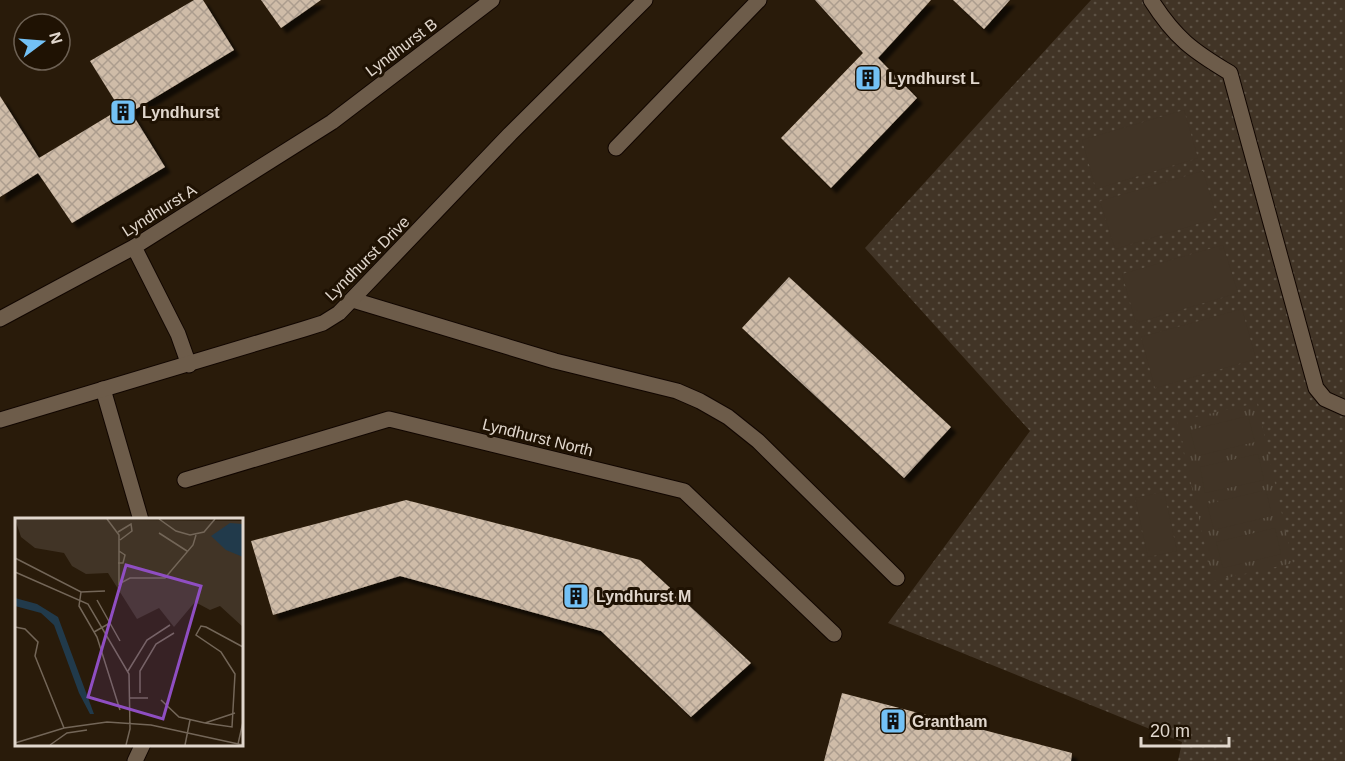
<svg xmlns="http://www.w3.org/2000/svg" width="1345" height="761" font-family="Helvetica,sans-serif">
  <style>
    .grass { fill: url(#grass-dots) }
    .park { fill: url(#park-tufts) }
    .pitch { fill: #413426 }
    .building { fill: url(#building-cross-hatch); filter: url(#shadow) }
    .lines { fill: none; stroke-linecap: round; stroke-linejoin: round }
    .lane-casing { stroke: #110600; stroke-width: 17 }
    .street-casing { stroke: #110600; stroke-width: 17 }
    .lane { stroke: #6d5c4a; stroke-width: 15 }
    .street { stroke: #6d5c4a; stroke-width: 15 }
    .labels { text-anchor: middle; stroke-width: 6; stroke-linejoin: round; paint-order: stroke }
    .street-label { font-size: 16px; fill: #e1d7cd; stroke: #1f1203 }
    .poi-label { font-size: 16px; font-weight: bold; fill: #e1d7cd; stroke: #1f1203; text-anchor: start }
    .inset-road { fill: none; stroke: #736658; stroke-width: 1.5 }
    .view { fill: #8f4ec2; fill-opacity: 0.15; stroke: #8f4ec2; stroke-width: 3 }
    .inset-edge { fill: none; stroke: #e1d7cd; stroke-width: 3 }
  </style>
  <defs>
    <pattern id="grass-dots" width="8" height="8" patternUnits="userSpaceOnUse" patternTransform="scale(1.5)"><rect width="8" height="8" fill="#413426"/><path d="M2 2h.1M6 6h.1" fill="none" stroke="#5c5144" stroke-width="1.8" stroke-linecap="round"/></pattern>
    <pattern id="park-tufts" width="24" height="20" patternUnits="userSpaceOnUse" patternTransform="scale(1.5)"><rect width="24" height="20" fill="#413426"/><path d="M3 7l-1-3M5 7V3M7 7l1-3M15 17l-1-3M17 17v-4M19 17l1-3" fill="none" stroke="#5c5144"/></pattern>
    <pattern id="building-cross-hatch" width="8" height="8" patternUnits="userSpaceOnUse" patternTransform="scale(1.5)"><rect width="8" height="8" fill="#cfbca8"/><path d="M0 0l8 8M0 8l8-8" fill="none" stroke="#ac9d8e"/></pattern>
    <filter id="shadow"><feDropShadow dx="5.5" dy="5.5" stdDeviation="1.5" flood-color="#0009"/></filter>
  </defs>
  <rect width="100%" height="100%" fill="#291b0a"/>
  <path class="grass" d="M 1091,0 L 1345,0 L 1345,761 L 1178,761 L 1182,742 L 888,623 L 1030,431 L 865,248 Z"/>
  <path class="park" d="M 1257,403 L 1293,563 L 1213,581 L 1177,421 Z"/>
  <path class="pitch" d="M 1184,110 L 1198,158 L 1096,189 L 1082,140 Z
    M 1203,171 L 1217,218 L 1115,249 L 1100,201 Z
    M 1223,245 L 1238,293 L 1136,323 L 1122,274 Z
    M 1242,309 L 1256,359 L 1155,388 L 1141,337 Z
    M 1248,416 L 1255,442 L 1197,456 L 1190,430 Z
    M 1258,454 L 1264,480 L 1205,493 L 1200,467 Z
    M 1266,490 L 1272,516 L 1214,530 L 1207,504 Z
    M 1164,492 L 1177,551 L 1148,557 L 1135,498 Z
    M 1275,528 L 1281,554 L 1223,568 L 1216,542 Z"/>
  <path class="building" d="M 194,0 L 203,0 L 234,50 L 131,112 L 165,167 L 72,223 L 38,173 L 0,197 L 0,96 L 39,158 L 120,109 L 90,61 Z
    M 261,0 L 321,0 L 281,28 Z
    M 815,0 L 931,0 L 878,58 L 917,98 L 831,188 L 781,138 L 863,53 Z
    M 953,0 L 1010,0 L 984,29 Z
    M 789,277 L 951,427 L 904,478 L 742,328 Z
    M 406,500 L 640,560 L 751,663 L 691,717 L 601,631 L 400,576 L 273,615 L 251,541 Z
    M 842,693 L 1072,753 L 1071,761 L 824,761 Z"/>
  <g class="lines">
    <defs>
      <path id="lane" d="M 1151,0 C 1175,38 1193,51 1230,73 L 1316,388 L 1325,399 L 1345,408
        M 616,148 L 759,0
        M 134,247 L 178,334 L 189,365
        M 353,300 L 555,361 L 677,391 L 700,401 L 728,417 L 758,441 L 897,578
        M 0,319 L 134,247 L 332,122 L 492,0
        M 103,389 L 141,520
        M 185,480 L 389,419 L 684,491 L 834,634
        M 135,761 L 143,744"/>
      <path id="street" d="M 0,420 L 304,329 L 323,323 L 339,313 L 510,134 L 645,0"/>
    </defs>
    <use href="#lane" class="lane-casing"/>
    <use href="#street" class="street-casing"/>
    <use href="#lane" class="lane"/>
    <use href="#street" class="street"/>
  </g>
  <defs>
    <symbol id="building-square" viewBox="-11 -11 22 22"><rect x="-9" y="-9" width="18" height="18" rx="4" fill="#73c1f5" stroke="#1f1203"/><path d="M-4-6H4V6H1V3H-1V6H-4ZM-2.5-4.3h1.7v1.8h-1.7ZM.8-4.3h1.7v1.8H.8ZM-2.5-1h1.7V.8h-1.7ZM.8-1h1.7V.8H.8Z" fill="#111"/></symbol>
  </defs>
  <g fill-rule="evenodd">
    <use href="#building-square" x="853" y="63" width="30" height="30"/>
    <use href="#building-square" x="108" y="97" width="30" height="30"/>
    <use href="#building-square" x="561" y="581" width="30" height="30"/>
    <use href="#building-square" x="878" y="706" width="30" height="30"/>
  </g>
  <g class="labels">
    <g class="street-label">
      <text transform="translate(401 47) rotate(-37)" y="6">Lyndhurst B</text>
      <text transform="translate(159 210) rotate(-32)" y="6">Lyndhurst A</text>
      <text transform="translate(367 258) rotate(-45)" y="6">Lyndhurst Drive</text>
      <text transform="translate(538 437) rotate(14)" y="6">Lyndhurst North</text>
    </g>
    <g class="poi-label">
      <text x="888" y="84">Lyndhurst L</text>
      <text x="142" y="118">Lyndhurst</text>
      <text x="596" y="602">Lyndhurst M</text>
      <text x="912" y="727">Grantham</text>
    </g>
  </g>
  <g transform="translate(15 518)">
    <rect width="228" height="228" fill="#291b0a"/>
    <path d="M 0,1 L 228,3 L 228,109 L 205,88 L 195,92 L 180,84 L 159,109 L 144,90 L 122,101 L 93,55 L 71,56 L 57,48 L 49,35 L 20,30 L 6,19 Z" fill="#413426"/>
    <path d="M 215,5 L 228,6 L 228,39 L 211,32 L 196,18 ZM 0,80 L 22,86 L 43,99 L 79,196 L 75,196 L 64,175 L 39,107 L 26,95 L 0,88 Z" fill="#213a4b"/>
    <path class="inset-road" d="M 92,1 L 104,17 L 104,66 L 115,60 L 150,60 L 178,27 L 181,17M 144,1 L 161,13 L 175,17 L 189,14 L 200,1M 103,14 L 116,6 L 117,13 L 105,22M 144,15 L 172,33M 0,40 L 66,74 L 90,73M 103,45 L 108,45 L 110,37 L 104,33M 0,54 L 73,86 L 114,156 L 115,211 L 111,227M 66,74 L 64,88 L 82,119 L 105,192M 82,82 L 105,123M 0,109 L 10,111 L 23,124 L 20,138 L 49,210M 79,114 L 95,105M 113,153 L 132,122 L 155,107M 125,175 L 125,153 L 141,126 L 159,115M 114,180 L 133,180M 146,182 L 164,199 L 190,205 L 220,195M 190,205 L 217,209 L 220,156 L 206,134 L 181,117 L 186,108 L 191,109 L 228,129M 0,225 L 49,210 L 92,204 L 136,207 L 228,227M 223,226 L 228,204M 35,227 L 52,215 L 72,212M 170,227 L 175,202"/>
    <path class="view" d="M 111,47 L 186,68 L 148,201 L 73,179 Z"/>
    <rect width="228" height="228" class="inset-edge"/>
  </g>
  <g transform="translate(42 42) rotate(74)"><circle r="28" fill="#1f1203" stroke="#6d6154" stroke-width="1.5"/>
  <path d="M0-4.5L10 22L0 15L-10 22Z" fill="#73c1f5"/>
  <text y="-9" font-size="16" font-weight="bold" text-anchor="middle" fill="#e1d7cd">N</text>
  </g>
  <path d="M1141 737v9h88v-9" fill="none" stroke="#e1d7cd" stroke-width="3"/>
  <text x="1150" y="737" font-size="18" fill="#e1d7cd" stroke="#1f1203" stroke-width="4.5" paint-order="stroke">20 m</text>
</svg>
